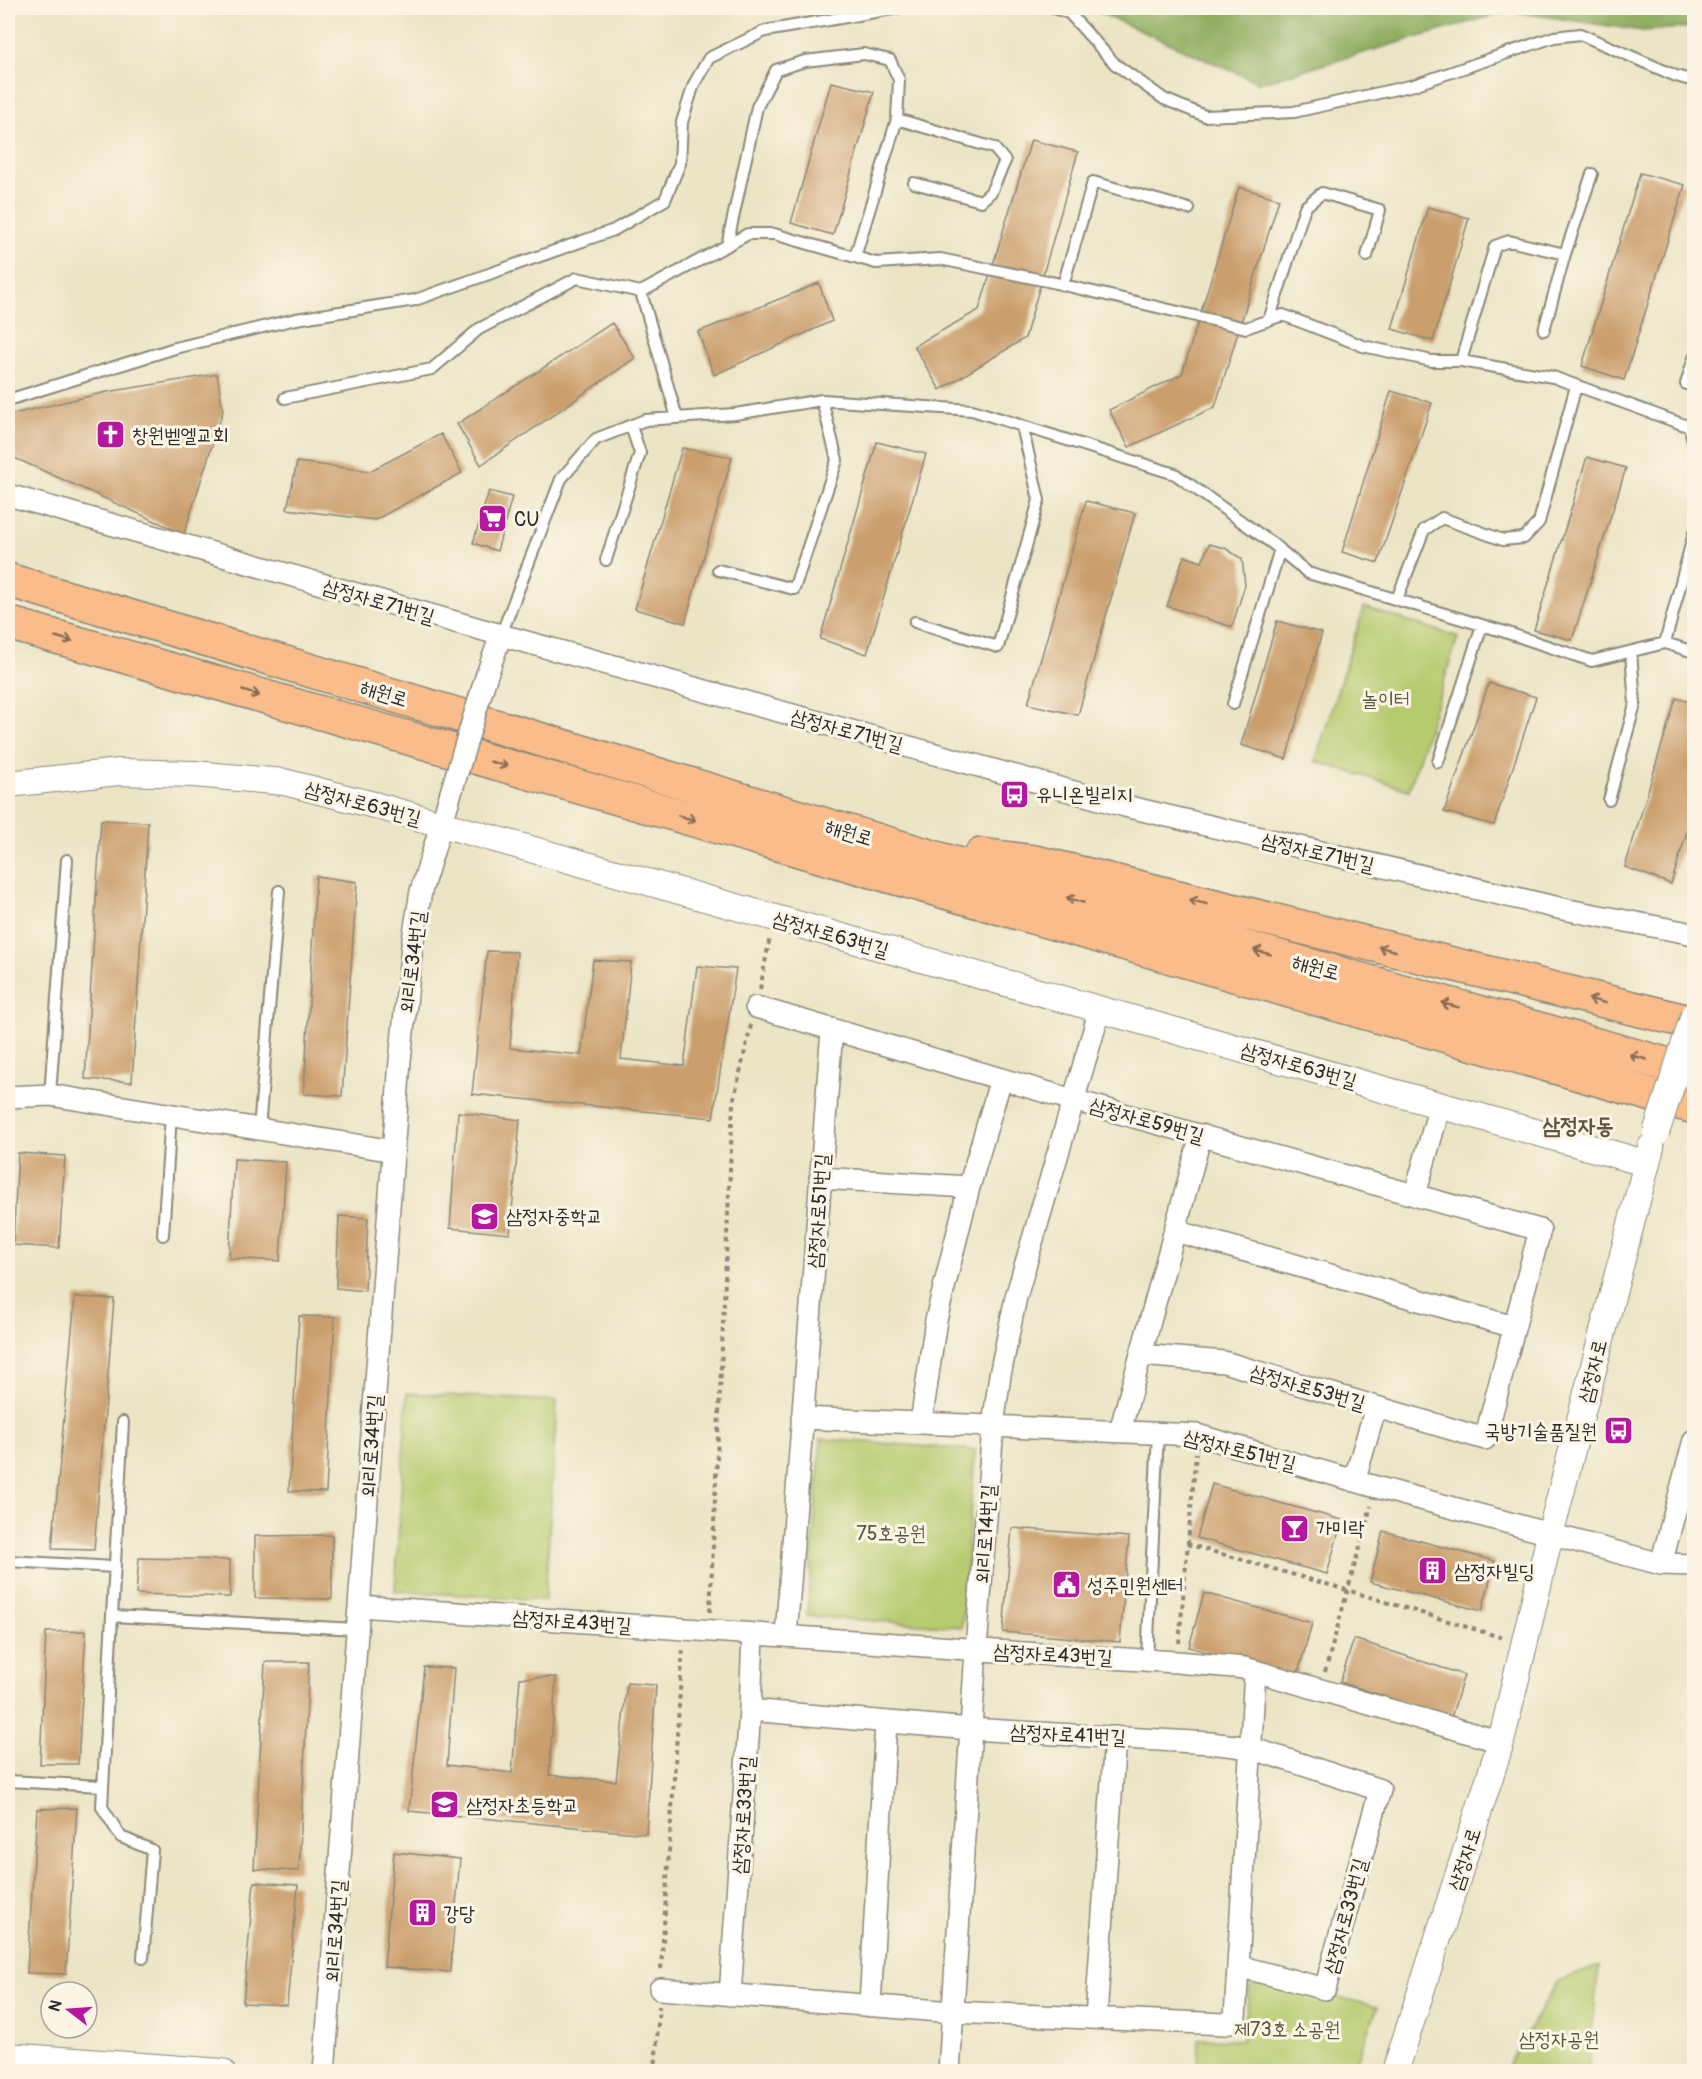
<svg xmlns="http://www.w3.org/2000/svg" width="1702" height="2079" font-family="Pangolin,'Poor Story',sans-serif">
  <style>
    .green { fill: #b6ca6e; stroke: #707a4c; stroke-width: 1.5 }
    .forest { fill: #90ae61; stroke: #5e6c46; stroke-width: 1.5 }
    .building { fill: #cb9f6d }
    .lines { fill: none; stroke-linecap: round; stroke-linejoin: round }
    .service-casing { stroke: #8b8878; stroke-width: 14 }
    .minor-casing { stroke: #8b8878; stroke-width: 24 }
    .tertiary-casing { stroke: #8b8878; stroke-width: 28 }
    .trunk-casing { stroke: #8b8878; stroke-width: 36 }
    .path { stroke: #8b8878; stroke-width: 4; stroke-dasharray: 4.5 4.5; stroke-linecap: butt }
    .service { stroke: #fff; stroke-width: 10 }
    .minor { stroke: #fff; stroke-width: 21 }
    .tertiary { stroke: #fff; stroke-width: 26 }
    .trunk { stroke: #f9bc8a; stroke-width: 33 }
    .minor-bridge-casing { stroke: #8b8878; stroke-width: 24; stroke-linecap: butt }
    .tertiary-bridge-casing { stroke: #8b8878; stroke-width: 28; stroke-linecap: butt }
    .minor-bridge { stroke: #fff; stroke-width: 21 }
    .tertiary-bridge { stroke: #fff; stroke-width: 26 }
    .oneway { stroke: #886c56 }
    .labels { text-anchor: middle; stroke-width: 6; stroke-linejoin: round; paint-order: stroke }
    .poi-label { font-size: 20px; fill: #2b2b2b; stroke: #fcf5e5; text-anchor: start }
    .street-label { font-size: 20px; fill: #2b2b2b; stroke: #fcf5e5 }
    .park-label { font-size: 20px; fill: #555b3f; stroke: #fcf5e5 }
    .quarter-label { font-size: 22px; font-weight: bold; fill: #635442; stroke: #fcf5e5 }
  </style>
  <rect width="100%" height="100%" fill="#fcf5e5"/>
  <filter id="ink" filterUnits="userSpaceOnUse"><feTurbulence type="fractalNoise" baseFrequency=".0167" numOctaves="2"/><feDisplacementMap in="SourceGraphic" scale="12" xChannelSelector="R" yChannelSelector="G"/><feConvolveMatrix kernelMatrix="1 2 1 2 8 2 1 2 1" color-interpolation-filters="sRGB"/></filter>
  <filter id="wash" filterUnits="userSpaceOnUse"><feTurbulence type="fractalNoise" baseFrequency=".008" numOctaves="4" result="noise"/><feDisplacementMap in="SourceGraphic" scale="24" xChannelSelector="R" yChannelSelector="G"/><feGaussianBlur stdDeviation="1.35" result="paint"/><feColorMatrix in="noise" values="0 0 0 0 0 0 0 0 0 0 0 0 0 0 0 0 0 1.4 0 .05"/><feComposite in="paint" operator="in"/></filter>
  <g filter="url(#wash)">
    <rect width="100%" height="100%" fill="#ebe4c5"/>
    <path class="green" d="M 1364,607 L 1458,637 L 1409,790 L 1315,761 Z
      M 407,1393 L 557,1401 L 545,1600 L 395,1591 Z
      M 821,1439 L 975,1450 L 962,1627 L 807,1616 Z
      M 1599,1966 L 1588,2071 L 1504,2071 L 1558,1981 Z
      M 1251,1979 L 1378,2006 L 1353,2071 L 1198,2072 L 1199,2039 L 1243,2040 Z"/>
    <path class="forest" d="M 1089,8 L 1694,8 L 1694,27 L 1643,31 L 1509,11 L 1259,83 Z"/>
    <g id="blocks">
      <path class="building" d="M 831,82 L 874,92 L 833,235 L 791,223 Z
        M 1031,140 L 1078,152 L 1025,338 L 940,390 L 914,346 L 979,310 Z
        M 1640,173 L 1685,185 L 1624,380 L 1582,366 Z
        M 1239,187 L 1279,199 L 1215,407 L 1129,447 L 1109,410 L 1182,374 Z
        M 1428,207 L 1469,218 L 1433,341 L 1392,329 Z
        M 819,283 L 832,321 L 714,375 L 698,332 Z
        M 612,323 L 635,358 L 481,465 L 457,424 Z
        M 217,374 L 223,411 L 184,534 L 8,455 L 8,415 L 107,392 Z
        M 1391,391 L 1432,403 L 1378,563 L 1342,552 Z
        M 441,434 L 462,473 L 375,520 L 287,509 L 297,462 L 370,471 Z
        M 877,442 L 926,454 L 867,654 L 820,639 Z
        M 682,448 L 732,457 L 685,623 L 635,609 Z
        M 1587,457 L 1626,468 L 1572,640 L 1534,630 Z
        M 489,491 L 512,497 L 497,551 L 473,543 Z
        M 1086,501 L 1135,513 L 1078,715 L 1028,704 Z
        M 1209,544 L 1225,548 L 1242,559 L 1245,585 L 1232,627 L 1167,606 L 1184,556 L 1202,562 Z
        M 1277,621 L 1322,633 L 1286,759 L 1241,745 Z
        M 1489,683 L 1536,697 L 1494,825 L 1444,812 Z
        M 1676,698 L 1694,703 L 1694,809 L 1671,884 L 1625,867 Z
        M 101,820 L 148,822 L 132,1082 L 85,1079 Z
        M 316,876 L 357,882 L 342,1096 L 304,1094 Z
        M 487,951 L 517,952 L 510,1048 L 581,1055 L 593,960 L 631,962 L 621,1059 L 684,1066 L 697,966 L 736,969 L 713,1118 L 472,1094 Z
        M 458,1112 L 520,1120 L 510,1234 L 450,1228 Z
        M 18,1153 L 65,1156 L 59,1248 L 13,1245 Z
        M 234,1159 L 286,1162 L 280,1261 L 229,1258 Z
        M 339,1216 L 368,1218 L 365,1291 L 336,1288 Z
        M 75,1297 L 114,1299 L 94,1550 L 52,1549 Z
        M 299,1316 L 335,1317 L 326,1492 L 289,1491 Z
        M 1212,1484 L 1342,1520 L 1327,1574 L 1197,1538 Z
        M 1012,1528 L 1129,1537 L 1120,1642 L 1003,1632 Z
        M 1383,1531 L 1495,1561 L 1482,1611 L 1370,1582 Z
        M 332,1535 L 332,1599 L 255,1598 L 255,1536 Z
        M 139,1558 L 230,1560 L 230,1597 L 136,1594 Z
        M 1204,1593 L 1312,1623 L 1297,1677 L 1189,1647 Z
        M 86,1631 L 78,1764 L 40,1764 L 46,1632 Z
        M 1354,1639 L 1464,1675 L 1451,1718 L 1340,1682 Z
        M 265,1662 L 309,1662 L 299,1871 L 254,1869 Z
        M 424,1667 L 454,1668 L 447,1765 L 512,1773 L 520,1678 L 556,1677 L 549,1775 L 616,1781 L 627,1683 L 656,1685 L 646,1834 L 409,1811 Z
        M 77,1808 L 66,1974 L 27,1973 L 37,1809 Z
        M 394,1852 L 460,1859 L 450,1972 L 384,1967 Z
        M 254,1882 L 298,1885 L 287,2005 L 243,2003 Z"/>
    </g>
  </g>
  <g filter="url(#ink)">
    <use href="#blocks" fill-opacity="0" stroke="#8b8878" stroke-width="1.5"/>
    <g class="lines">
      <defs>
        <path id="service" d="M 1054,8 L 1069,13 L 1115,64 L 1164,99 L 1205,116 L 1294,112 L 1414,85 L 1554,37 L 1580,34 L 1676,76 L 1694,81
          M 897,119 L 994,148 L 1005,161 L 991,192 L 981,201 L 914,183
          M 727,246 L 757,107 L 776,70 L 805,61 L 864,54 L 890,60 L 899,80 L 897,119 L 855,257
          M 1063,285 L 1093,182 L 1189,209
          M 1269,320 L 1305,207 L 1322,193 L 1380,210 L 1367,256
          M 1544,330 L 1565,254 L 1592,174
          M 1461,361 L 1495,246 L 1509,241 L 1565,254
          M 1686,384 L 1694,358
          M 285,398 L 432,369 L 479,329 L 577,278 L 641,292
          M 8,400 L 175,348 L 296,319 L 415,300 L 614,230 L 665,200 L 680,163 L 682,122 L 694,84 L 709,58 L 765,31 L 898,8
          M 677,418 L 641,292 L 748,234 L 774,234 L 876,263 L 940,259 L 1047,281 L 1246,328 L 1283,315 L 1363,346 L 1432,361 L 1461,361 L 1553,377 L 1690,427 L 1694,447
          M 606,560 L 640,453 L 631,426
          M 718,570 L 794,589 L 837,460 L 822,400
          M 1397,599 L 1424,530 L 1442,518 L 1503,540 L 1524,538 L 1539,522 L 1576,386
          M 915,622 L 998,647 L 1039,500 L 1022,426
          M 501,635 L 561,479 L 596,439 L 645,420 L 735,414 L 822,400 L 972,410 L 1175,474 L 1273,544 L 1308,573 L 1505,632 L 1592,661 L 1665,643 L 1694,652
          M 1665,643 L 1694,533
          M 1233,704 L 1280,549
          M 1438,762 L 1482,625
          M 1609,800 L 1635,704 L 1631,652
          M 50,1095 L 67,860
          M 259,1129 L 279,891
          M 163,1235 L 171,1115
          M 8,1561 L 115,1567
          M 112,1616 L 123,1422
          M 1147,1660 L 1158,1433
          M 8,1781 L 102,1786
          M 143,1958 L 152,1850 L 121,1837 L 102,1807 L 112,1616 L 357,1629"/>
        <path id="minor" d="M 8,495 L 501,635 L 1125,806 L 1563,909 L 1694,934
          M 486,677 L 501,635
          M 756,1007 L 1073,1100 L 1540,1230 L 1485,1439 L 1224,1362 L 1141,1355
          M 8,1097 L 50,1095 L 394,1151
          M 820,1178 L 969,1187
          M 1415,1195 L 1440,1105
          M 1175,1231 L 1514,1327
          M 802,1418 L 1197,1435 L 1376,1487 L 1661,1564 L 1694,1565
          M 921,1423 L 936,1320 L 969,1187 L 1001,1079
          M 1120,1431 L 1201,1135
          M 1354,1481 L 1376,1407
          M 1661,1564 L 1694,1440
          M 359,1606 L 1024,1653 L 1177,1662 L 1245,1668 L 1501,1742
          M 786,1636 L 832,1029
          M 750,1710 L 971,1729 L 1210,1743 L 1251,1748 L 1380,1790 L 1325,1989 L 1238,1966
          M 660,1989 L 953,2012 L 1225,2024 L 1235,2018 L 1255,1671
          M 730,1995 L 750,1710 L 753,1634
          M 870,2006 L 886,1722
          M 1096,2018 L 1115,1737
          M 324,2072 L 400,1061 L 412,946 L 421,891 L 456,776
          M 949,2072 L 976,1650 L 993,1426 L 1000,1375 L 1016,1297 L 1100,1009"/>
        <path id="tertiary" d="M 8,784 L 119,772 L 194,774 L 284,782 L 374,805 L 1645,1163
          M 8,2056 L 222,2072
          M 1395,2072 L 1501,1742 L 1550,1535 L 1651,1147"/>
        <path id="trunk" d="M 8,580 L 1110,910 L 1694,1072
          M 8,623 L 1694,1107
          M 981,855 L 1035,862 L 1694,1023"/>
      </defs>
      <use href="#service" class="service-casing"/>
      <use href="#minor" class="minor-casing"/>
      <use href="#tertiary" class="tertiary-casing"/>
      <use href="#trunk" class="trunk-casing"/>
      <path class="path" d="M 760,989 L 770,937
        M 1187,1544 L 1347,1590 L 1503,1638
        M 710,1612 L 733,1103 L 751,1025
        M 1179,1643 L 1196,1453
        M 1325,1672 L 1371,1506
        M 661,1969 L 683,1647
        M 655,2072 L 659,2006"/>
      <use href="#service" class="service"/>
      <use href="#minor" class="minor"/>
      <use href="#tertiary" class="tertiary"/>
      <use href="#trunk" class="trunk"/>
      <defs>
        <path id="minor-bridge" d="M 456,776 L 486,677"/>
        <path id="tertiary-bridge" d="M 1656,1133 L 1694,1015"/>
      </defs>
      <use href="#minor-bridge" class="minor-bridge-casing"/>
      <use href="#tertiary-bridge" class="tertiary-bridge-casing"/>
      <use href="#minor-bridge" class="minor-bridge"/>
      <use href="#tertiary-bridge" class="tertiary-bridge"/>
    </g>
    <defs><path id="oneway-shaft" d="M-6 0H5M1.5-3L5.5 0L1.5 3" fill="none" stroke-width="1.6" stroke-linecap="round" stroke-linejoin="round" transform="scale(1.5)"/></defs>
    <g class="oneway">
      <use href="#oneway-shaft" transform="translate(64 639) rotate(16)"/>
      <use href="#oneway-shaft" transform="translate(251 693) rotate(16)"/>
      <use href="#oneway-shaft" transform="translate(499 764) rotate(16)"/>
      <use href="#oneway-shaft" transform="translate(687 818) rotate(16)"/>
      <use href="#oneway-shaft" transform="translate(1075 900) rotate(-163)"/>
      <use href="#oneway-shaft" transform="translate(1198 902) rotate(-166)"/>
      <use href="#oneway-shaft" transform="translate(1387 949) rotate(-166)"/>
      <use href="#oneway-shaft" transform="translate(1262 952) rotate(-165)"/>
      <use href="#oneway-shaft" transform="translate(1597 1001) rotate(-166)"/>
      <use href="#oneway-shaft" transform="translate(1450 1005) rotate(-165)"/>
      <use href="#oneway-shaft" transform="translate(1638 1057) rotate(-165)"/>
    </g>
  </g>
  <defs>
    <symbol id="church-square" viewBox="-11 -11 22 22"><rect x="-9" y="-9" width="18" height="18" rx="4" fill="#b5179e" stroke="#fcf5e5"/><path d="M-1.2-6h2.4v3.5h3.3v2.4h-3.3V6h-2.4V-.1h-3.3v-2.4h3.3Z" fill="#fff"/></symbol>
    <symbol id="supermarket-square" viewBox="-11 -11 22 22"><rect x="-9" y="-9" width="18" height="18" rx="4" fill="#b5179e" stroke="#fcf5e5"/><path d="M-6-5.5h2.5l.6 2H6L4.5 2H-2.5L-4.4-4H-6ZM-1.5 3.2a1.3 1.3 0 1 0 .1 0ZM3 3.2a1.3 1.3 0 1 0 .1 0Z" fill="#fff"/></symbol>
    <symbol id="bus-square" viewBox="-11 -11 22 22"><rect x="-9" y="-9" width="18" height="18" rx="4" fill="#b5179e" stroke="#fcf5e5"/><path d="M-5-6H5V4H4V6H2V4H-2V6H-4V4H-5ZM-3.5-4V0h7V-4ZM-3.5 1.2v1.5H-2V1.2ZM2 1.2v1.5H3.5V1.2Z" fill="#fff"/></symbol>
    <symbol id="school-square" viewBox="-11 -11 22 22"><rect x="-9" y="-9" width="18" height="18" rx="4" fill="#b5179e" stroke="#fcf5e5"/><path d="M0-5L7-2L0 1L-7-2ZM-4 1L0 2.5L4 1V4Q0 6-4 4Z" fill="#fff"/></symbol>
    <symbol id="bar-square" viewBox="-11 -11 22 22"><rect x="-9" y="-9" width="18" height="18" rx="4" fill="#b5179e" stroke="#fcf5e5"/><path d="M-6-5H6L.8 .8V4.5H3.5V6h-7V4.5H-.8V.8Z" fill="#fff"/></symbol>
    <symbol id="building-square" viewBox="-11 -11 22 22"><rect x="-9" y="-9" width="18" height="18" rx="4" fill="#b5179e" stroke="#fcf5e5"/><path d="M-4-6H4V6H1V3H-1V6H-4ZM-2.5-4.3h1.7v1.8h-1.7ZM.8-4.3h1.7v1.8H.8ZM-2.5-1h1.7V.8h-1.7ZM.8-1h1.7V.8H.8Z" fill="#fff"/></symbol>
    <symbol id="civic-square" viewBox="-11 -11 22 22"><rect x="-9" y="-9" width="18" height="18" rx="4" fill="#b5179e" stroke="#fcf5e5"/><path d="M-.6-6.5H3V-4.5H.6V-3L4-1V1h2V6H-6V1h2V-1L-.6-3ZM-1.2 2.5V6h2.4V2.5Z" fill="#fff"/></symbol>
  </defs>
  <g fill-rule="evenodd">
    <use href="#church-square" x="94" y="418" width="33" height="33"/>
    <use href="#supermarket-square" x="476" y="502" width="33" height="33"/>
    <use href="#bus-square" x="998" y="778" width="33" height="33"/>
    <use href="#school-square" x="468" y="1200" width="33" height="33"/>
    <use href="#bus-square" x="1602" y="1414" width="33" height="33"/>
    <use href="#bar-square" x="1278" y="1512" width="33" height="33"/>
    <use href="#building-square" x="1416" y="1554" width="33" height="33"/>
    <use href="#civic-square" x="1050" y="1568" width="33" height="33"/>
    <use href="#school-square" x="428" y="1788" width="33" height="33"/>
    <use href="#building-square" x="406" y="1896" width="33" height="33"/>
  </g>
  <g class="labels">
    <g class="poi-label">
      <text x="132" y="442">창원벧엘교회</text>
      <text x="514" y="526">CU</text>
      <text x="1036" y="801">유니온빌리지</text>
      <text x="506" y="1223">삼정자중학교</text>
      <text x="1597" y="1438" text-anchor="end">국방기술품질원</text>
      <text x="1316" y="1535">가미락</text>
      <text x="1454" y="1578">삼정자빌딩</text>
      <text x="1087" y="1592">성주민원센터</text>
      <text x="466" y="1812">삼정자초등학교</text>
      <text x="443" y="1920">강당</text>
    </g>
    <g class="street-label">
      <text transform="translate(379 601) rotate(16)" y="7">삼정자로71번길</text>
      <text transform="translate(384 693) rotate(17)" y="7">해원로</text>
      <text transform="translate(847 730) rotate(15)" y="7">삼정자로71번길</text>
      <text transform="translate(363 803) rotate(15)" y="7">삼정자로63번길</text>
      <text transform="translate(849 832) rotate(17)" y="7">해원로</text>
      <text transform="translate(1318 852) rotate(13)" y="7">삼정자로71번길</text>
      <text transform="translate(831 934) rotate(16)" y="7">삼정자로63번길</text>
      <text transform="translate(412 962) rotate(-83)" y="7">외리로34번길</text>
      <text transform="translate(1316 967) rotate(15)" y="7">해원로</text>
      <text transform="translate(1299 1065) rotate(16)" y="7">삼정자로63번길</text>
      <text transform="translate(1147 1120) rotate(16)" y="7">삼정자로59번길</text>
      <text transform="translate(818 1211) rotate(-86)" y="7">삼정자로51번길</text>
      <text transform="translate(1592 1371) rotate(-76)" y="7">삼정자로</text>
      <text transform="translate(1308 1387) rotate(16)" y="7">삼정자로53번길</text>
      <text transform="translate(371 1446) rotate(-86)" y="7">외리로34번길</text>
      <text transform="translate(1240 1450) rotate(14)" y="7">삼정자로51번길</text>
      <text transform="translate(985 1534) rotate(-86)" y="7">외리로14번길</text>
      <text transform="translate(572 1621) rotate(4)" y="7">삼정자로43번길</text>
      <text transform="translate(1053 1654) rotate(3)" y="7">삼정자로43번길</text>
      <text transform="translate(1068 1734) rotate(3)" y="7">삼정자로41번길</text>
      <text transform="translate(743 1815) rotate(-86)" y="7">삼정자로33번길</text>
      <text transform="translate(1464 1859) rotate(-72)" y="7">삼정자로</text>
      <text transform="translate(1345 1916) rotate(-75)" y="7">삼정자로33번길</text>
      <text transform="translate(335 1931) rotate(-86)" y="7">외리로34번길</text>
    </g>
    <g class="park-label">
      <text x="1386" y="706">놀이터</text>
      <text x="891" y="1540">75호공원</text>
      <text x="1287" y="2036">제73호 소공원</text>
      <text x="1559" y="2046">삼정자공원</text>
    </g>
    <g class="quarter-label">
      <text x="1578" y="1133">삼정자동</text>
    </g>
  </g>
  <rect width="1702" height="2079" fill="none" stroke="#fcf5e5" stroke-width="30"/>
  <g transform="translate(69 2010) rotate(287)"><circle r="28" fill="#fcf5e5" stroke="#a8a49b" stroke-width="1.5"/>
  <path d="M0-4.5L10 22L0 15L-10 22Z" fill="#b5179e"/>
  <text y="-9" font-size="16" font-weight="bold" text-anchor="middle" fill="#2b2b2b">N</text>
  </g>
</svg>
